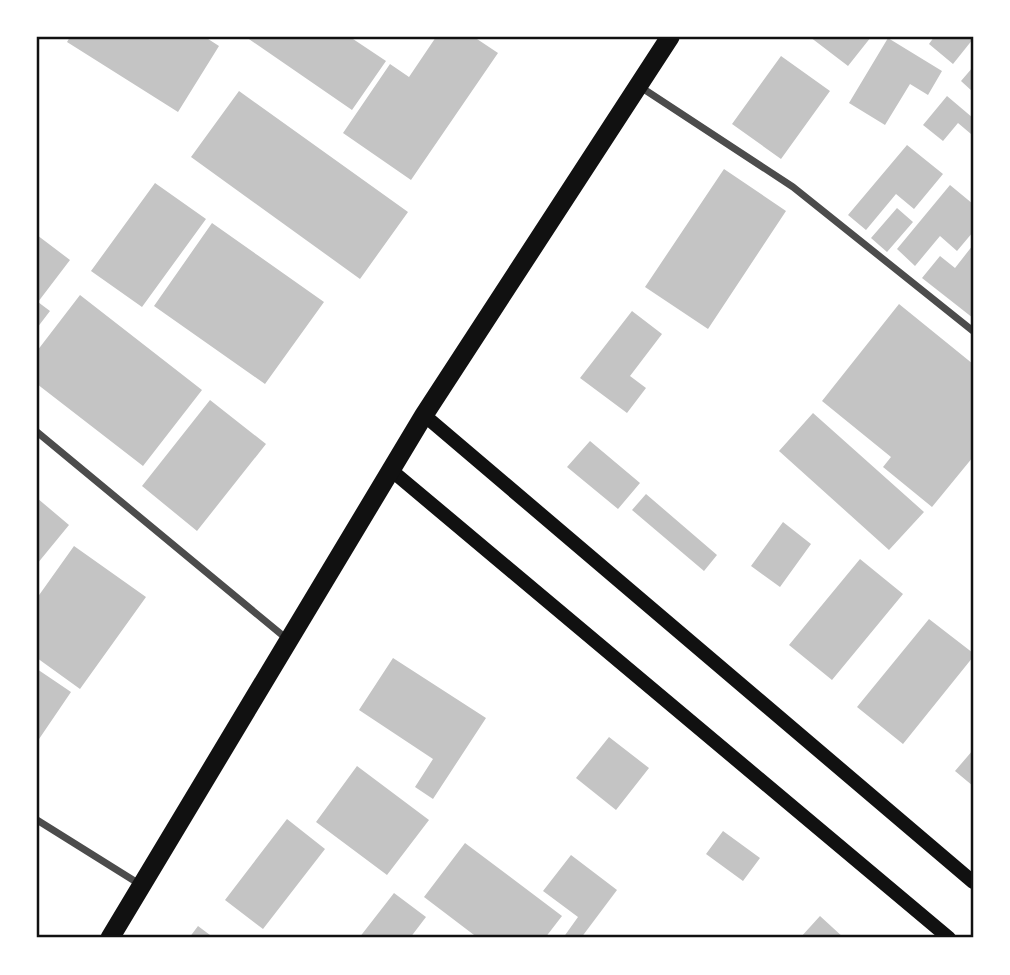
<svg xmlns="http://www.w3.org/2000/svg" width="1010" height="975" font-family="Karla,sans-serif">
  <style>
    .building { fill: #c4c4c4 }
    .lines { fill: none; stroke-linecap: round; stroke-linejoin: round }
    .minor { stroke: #4c4c4c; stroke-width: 7 }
    .secondary { stroke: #111; stroke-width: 14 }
    .trunk { stroke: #111; stroke-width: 19 }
    .neatline { fill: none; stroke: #111; stroke-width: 2.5 }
  </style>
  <rect width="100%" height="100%" fill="#fff"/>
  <path class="building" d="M 70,37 L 205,37 L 219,46 L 178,112 L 67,42 Z
    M 246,37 L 350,37 L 386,61 L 352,110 Z
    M 436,37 L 474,37 L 498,53 L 411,180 L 343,133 L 390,64 L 409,77 Z
    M 810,37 L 871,37 L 848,66 Z
    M 934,37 L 973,37 L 973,39 L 953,64 L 929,44 Z
    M 888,38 L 942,71 L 928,95 L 910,84 L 885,125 L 849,103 Z
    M 781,56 L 830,91 L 781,159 L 732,124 Z
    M 973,67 L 973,92 L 961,81 Z
    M 239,91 L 408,212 L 360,279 L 191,157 Z
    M 947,96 L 973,118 L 973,131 L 971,134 L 958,123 L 943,141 L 923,125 Z
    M 907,145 L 943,174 L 914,209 L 896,194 L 866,230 L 848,215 Z
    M 724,169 L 786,211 L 708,329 L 645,287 Z
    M 155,183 L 206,219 L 142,307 L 91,271 Z
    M 950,185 L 973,204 L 973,232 L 957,251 L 940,236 L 915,266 L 897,249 Z
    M 897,208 L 913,222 L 887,252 L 871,238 Z
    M 212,223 L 324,302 L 265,384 L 154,306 Z
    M 37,235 L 70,260 L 38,302 L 50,311 L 37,328 Z
    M 973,245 L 973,318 L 922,278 L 940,256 L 955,268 Z
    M 80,295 L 202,390 L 143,466 L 37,384 L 37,351 Z
    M 899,304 L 973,364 L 973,457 L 932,507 L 883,467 L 891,457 L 822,401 Z
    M 632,311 L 662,334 L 630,376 L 646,388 L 627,413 L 580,378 Z
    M 210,400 L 266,444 L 197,531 L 142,486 Z
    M 813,413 L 924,512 L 889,550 L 779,451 Z
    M 590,441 L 640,483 L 618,509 L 567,467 Z
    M 646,494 L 717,555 L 704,571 L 632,510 Z
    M 37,498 L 69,525 L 37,564 Z
    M 783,522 L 811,544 L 780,587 L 751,566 Z
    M 74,546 L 146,597 L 80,689 L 37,658 L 37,598 Z
    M 860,559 L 903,594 L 832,680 L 789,645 Z
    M 929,619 L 973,653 L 973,657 L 903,744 L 857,707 Z
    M 393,658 L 486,718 L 433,799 L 415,787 L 433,759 L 359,710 Z
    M 37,669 L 71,692 L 37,742 Z
    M 609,737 L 649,768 L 616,810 L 576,778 Z
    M 973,750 L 973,786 L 955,771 Z
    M 357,766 L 429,820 L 387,875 L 316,822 Z
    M 287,819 L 325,849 L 263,929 L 225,900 Z
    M 723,831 L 760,858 L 743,881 L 706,854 Z
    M 465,843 L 562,916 L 545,938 L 478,938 L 424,897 Z
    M 571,855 L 617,890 L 581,938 L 563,938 L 578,917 L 543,891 Z
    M 394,893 L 426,917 L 410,938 L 359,938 Z
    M 820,916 L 844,938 L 800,938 Z
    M 198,926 L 214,938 L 189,938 Z"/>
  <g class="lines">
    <path class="minor" d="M 639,86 L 793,187 L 973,331
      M 37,432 L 287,639
      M 37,820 L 141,885"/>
    <path class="secondary" d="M 424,415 L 973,882
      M 391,470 L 949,938"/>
    <path class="trunk" d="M 110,938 L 424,415 L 670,37"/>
  </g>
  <rect width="1010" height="975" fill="none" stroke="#ffffff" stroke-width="77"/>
  <rect x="38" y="38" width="934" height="898" class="neatline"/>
</svg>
